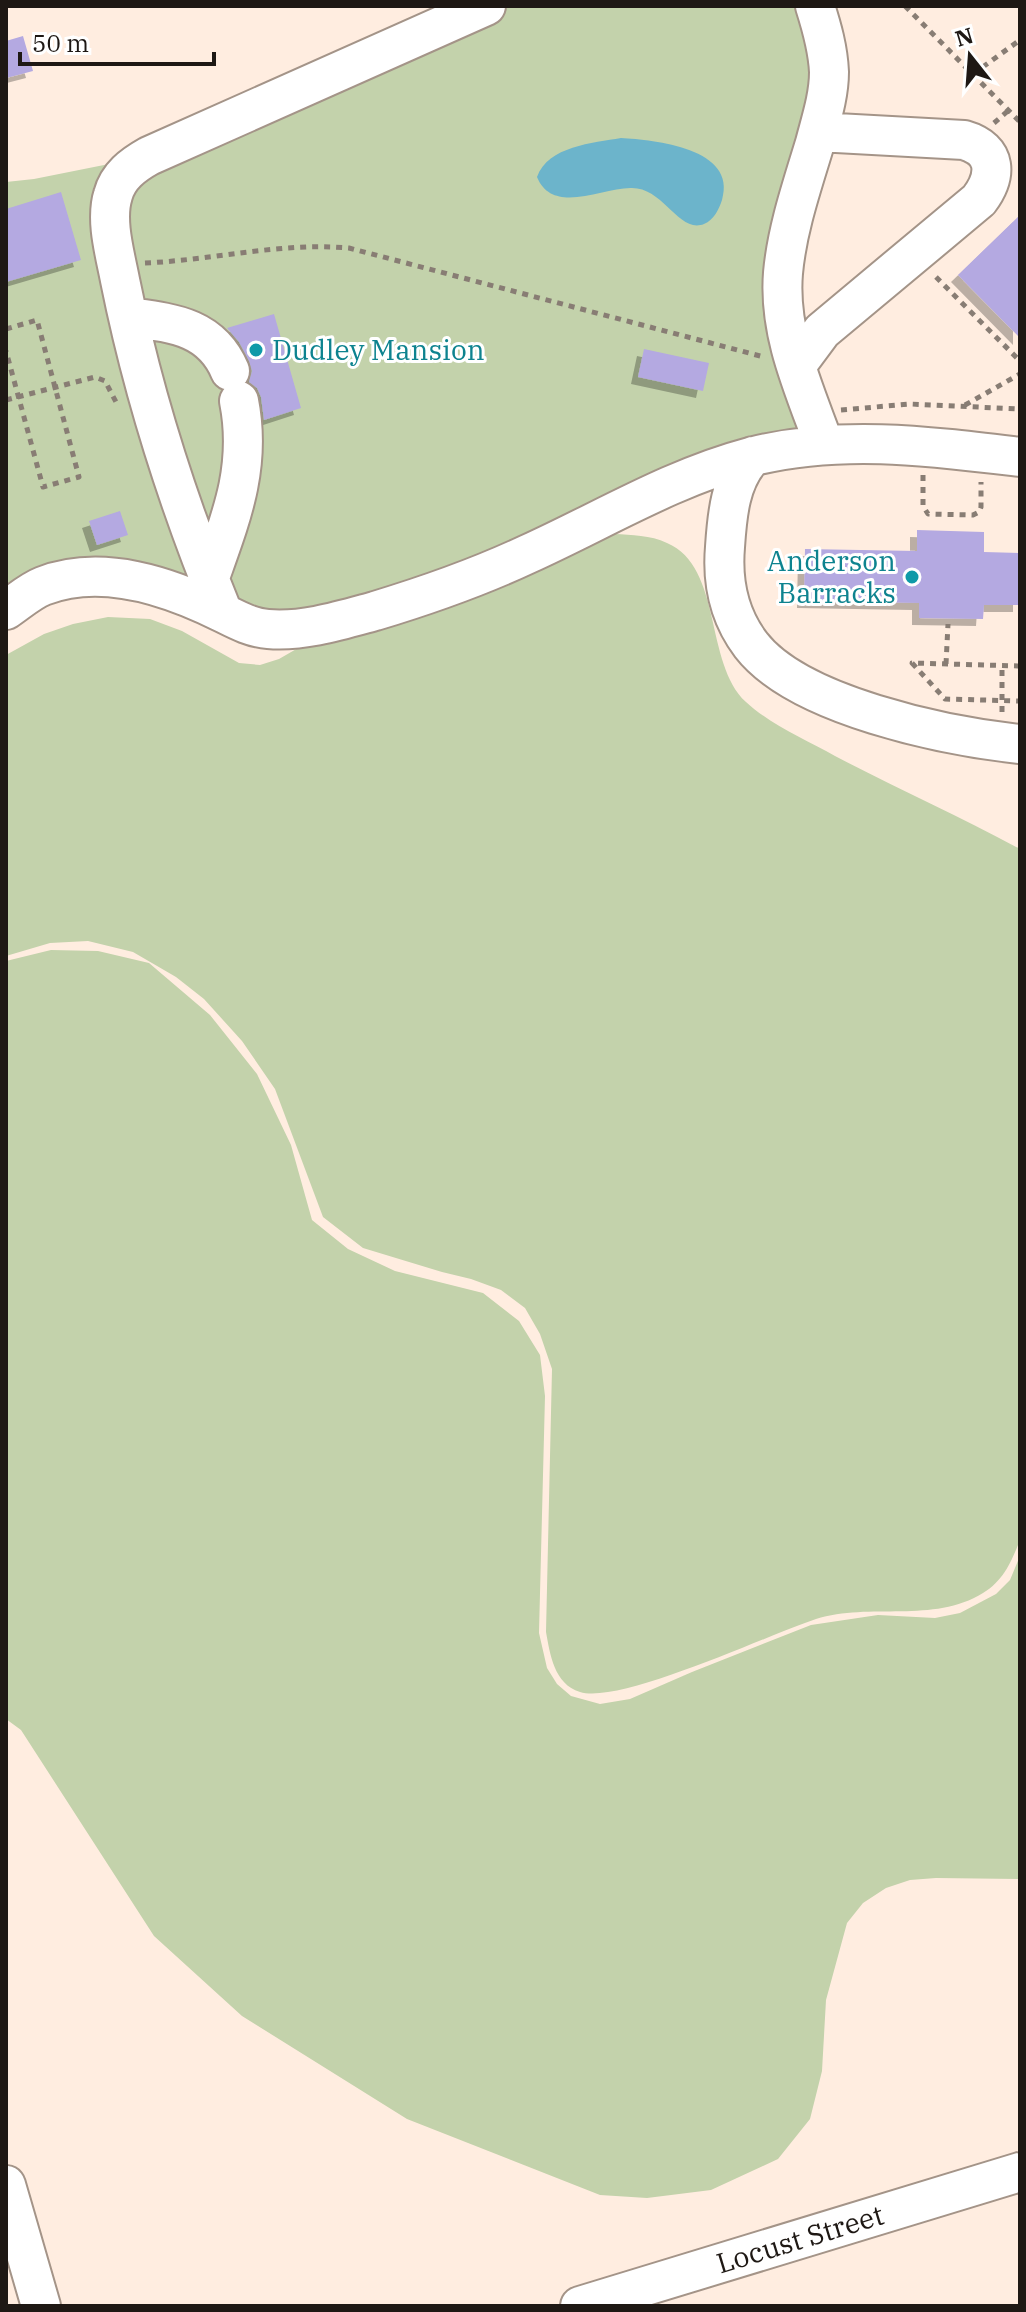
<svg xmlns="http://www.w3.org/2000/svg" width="1026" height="2312" font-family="'IBM Plex Serif',serif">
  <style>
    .green { fill: #c3d2ab }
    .water { fill: #6cb4cb }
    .building { fill: #b4a9e1; filter: url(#shadow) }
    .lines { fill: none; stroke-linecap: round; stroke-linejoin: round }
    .minor-casing { stroke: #a49488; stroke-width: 42 }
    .path { stroke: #887d74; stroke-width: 5; stroke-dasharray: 6 6; stroke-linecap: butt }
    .minor { stroke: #fff; stroke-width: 38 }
    .culture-dot { fill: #0f9aa8; stroke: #fff; stroke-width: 3 }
    .labels { text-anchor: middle; stroke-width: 6; stroke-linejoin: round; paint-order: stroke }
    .culture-label { font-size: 28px; fill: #0d838f; stroke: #fff; text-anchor: start }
    .street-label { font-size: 28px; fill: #1e1814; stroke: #fff }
  </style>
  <defs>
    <filter id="shadow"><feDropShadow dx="-7" dy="7" stdDeviation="0" flood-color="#0004"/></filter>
  </defs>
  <rect width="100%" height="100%" fill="#ffede0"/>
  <path class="green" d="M 486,6 L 815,6 L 825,38 L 787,236 L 824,444 L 303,628 L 121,578 L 6,610 L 6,182 L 34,179 L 149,156 Z
    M 614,534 C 632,535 650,535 667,543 C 723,567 704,663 746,702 C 771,725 806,740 835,756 C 896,788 959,816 1020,849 L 1020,1540 C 1011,1562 1004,1580 983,1593 C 933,1624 870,1602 816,1619 C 770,1634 620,1705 580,1692 C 554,1684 550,1654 546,1632 L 552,1369 L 540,1334 L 525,1308 L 501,1290 L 471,1279 L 442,1272 L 363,1248 L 323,1217 L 275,1089 L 242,1041 L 204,999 L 176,977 L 133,952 L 88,941 L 50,943 L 6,956 L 6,655 L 44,634 L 73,624 L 108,617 L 150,619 L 182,631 L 239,663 L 260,665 L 279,659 L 312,640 L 589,538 Z
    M 51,950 L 98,951 L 149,963 L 210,1015 L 257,1074 L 291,1145 L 312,1220 L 348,1249 L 395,1271 L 483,1293 L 519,1321 L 540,1355 L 545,1396 L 539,1633 L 547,1668 L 557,1684 L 571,1696 L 600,1704 L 630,1699 L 692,1672 L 811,1625 L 878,1615 L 935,1618 L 960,1613 L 996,1594 L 1010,1580 L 1020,1556 L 1020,1879 L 936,1878 L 910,1880 L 886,1888 L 863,1903 L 847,1923 L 826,2000 L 822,2071 L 810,2119 L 778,2159 L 711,2190 L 647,2198 L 600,2195 L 407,2119 L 242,2016 L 154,1936 L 21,1730 L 6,1719 L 6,961 Z"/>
  <path class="water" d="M 621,138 C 654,140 738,148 722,200 C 719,209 714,220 704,224 C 679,234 664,188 632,188 C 603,187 553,216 537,177 C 548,146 593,143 621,138 Z"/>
  <path class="building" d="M 23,36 L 33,71 L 6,78 L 6,41 Z
    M 61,192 L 81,260 L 6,282 L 6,209 Z
    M 1020,215 L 1020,338 L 958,275 Z
    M 274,314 L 301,408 L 264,420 L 261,397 L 257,388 L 249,382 L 252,371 L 249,361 L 239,342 L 227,328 Z
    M 644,349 L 709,363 L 703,391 L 638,377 Z
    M 120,511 L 128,535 L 97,545 L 89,521 Z
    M 917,530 L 984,532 L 984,552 L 1020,553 L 1020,605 L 984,605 L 983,619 L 919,618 L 919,603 L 804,601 L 805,549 L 917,551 Z"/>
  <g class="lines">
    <defs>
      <path id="minor" d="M 486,6 L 149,156 C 133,165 118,176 113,195 C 105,220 115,254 120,280 C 143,394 179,506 223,613 C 237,620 252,628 268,629 C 304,632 342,620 375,611 C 428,595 479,577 528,554 C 601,521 671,478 750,457 C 839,434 930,446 1020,457
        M 815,6 C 822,28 828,49 829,72 C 829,96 821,120 815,143 C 802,186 787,229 783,273 C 778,333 804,389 824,444
        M 128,317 C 172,323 211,326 230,371
        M 796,366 L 822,331 L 979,200 C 997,176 998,150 964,140 L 818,132
        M 753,456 C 730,479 727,516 725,547 C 722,582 729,616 751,645 C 798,706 945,736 1020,744
        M 209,580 C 231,518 252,467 239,401
        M 6,610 C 18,602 30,591 43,586 C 102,563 169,586 223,613
        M 6,2185 L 41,2306
        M 580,2306 L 1020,2172"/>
    </defs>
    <use href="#minor" class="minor-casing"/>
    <path class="path" d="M 905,6 L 1020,122
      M 973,74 L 1020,40
      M 994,123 L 1009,110
      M 145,263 C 214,260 280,242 349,248 L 764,357
      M 936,277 L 1020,361
      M 6,329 L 37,320 L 79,477 L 43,487 L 6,351
      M 6,400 L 95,377 L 105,381 L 116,402
      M 965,405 L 1020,374
      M 841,410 L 910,404 L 1020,409
      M 923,475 L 923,506 L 928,514 L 973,515 L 979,512 L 981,507 L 981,482
      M 946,664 L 948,624
      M 1020,666 L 912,663 L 945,699 L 1020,701
      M 1002,712 L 1002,665"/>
    <use href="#minor" class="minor"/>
  </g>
  <g class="culture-dot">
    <circle cx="256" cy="350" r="8"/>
    <circle cx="912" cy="577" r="8"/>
  </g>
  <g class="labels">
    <g class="culture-label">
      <text x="272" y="360">Dudley Mansion</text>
      <text x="896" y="571" text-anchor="end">Anderson<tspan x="896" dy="32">Barracks</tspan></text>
    </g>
    <g class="street-label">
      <text transform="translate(800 2239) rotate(-17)" y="10">Locust Street</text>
    </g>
  </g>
  <rect width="1026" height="2312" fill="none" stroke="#1e1814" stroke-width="16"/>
  <g transform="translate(970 56) rotate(343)" stroke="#ffffff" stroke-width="6" paint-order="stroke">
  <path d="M0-6L14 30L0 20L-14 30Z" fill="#1e1814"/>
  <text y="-12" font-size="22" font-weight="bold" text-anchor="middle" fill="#1e1814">N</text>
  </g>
  <path d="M20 52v12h194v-12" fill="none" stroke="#1e1814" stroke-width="4"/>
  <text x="32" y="52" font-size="24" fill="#1e1814" stroke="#ffffff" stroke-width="6" paint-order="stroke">50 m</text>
</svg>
